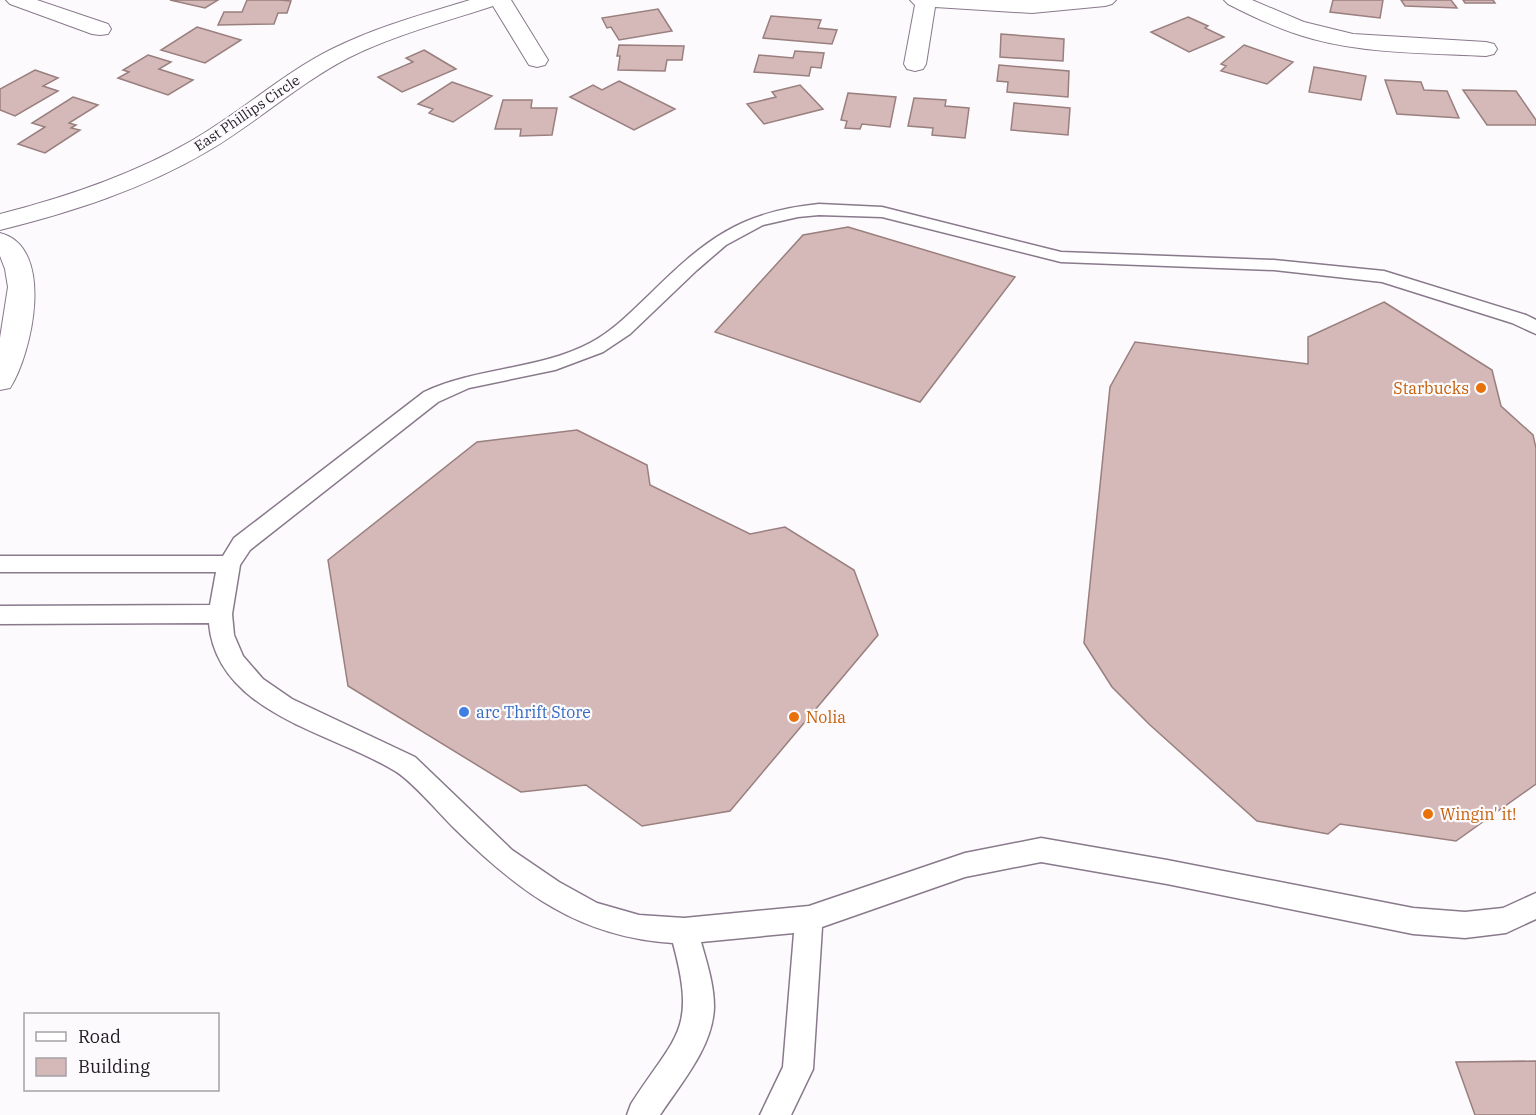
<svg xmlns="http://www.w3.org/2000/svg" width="1536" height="1115" font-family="'IBM Plex Serif',serif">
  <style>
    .building { fill: #d4b9b8; stroke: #997f7e; stroke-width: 1.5 }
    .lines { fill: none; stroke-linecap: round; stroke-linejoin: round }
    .service-casing { stroke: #88798b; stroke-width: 3 }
    .minor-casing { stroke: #88798b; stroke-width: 2 }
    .service { fill: #fff; fill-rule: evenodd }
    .minor { fill: #fff; fill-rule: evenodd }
    .food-dot { fill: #e8710a; stroke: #fdfafe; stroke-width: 2 }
    .shop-dot { fill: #3f7fe0; stroke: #fdfafe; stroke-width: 2 }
    .labels { text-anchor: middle; stroke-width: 4.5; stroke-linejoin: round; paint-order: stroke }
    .far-street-label { font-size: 14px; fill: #201b22; stroke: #fdfafe }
    .food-label { font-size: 16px; fill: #c56008; stroke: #fdfafe; text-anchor: start }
    .shop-label { font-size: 16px; fill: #366cbe; stroke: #fdfafe; text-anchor: start }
  </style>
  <rect width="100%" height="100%" fill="#fdfafe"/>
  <path class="building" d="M 170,0 L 218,0 L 205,8 Z
    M 247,0 L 279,0 L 291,1 L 287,13 L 278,13 L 274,24 L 218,25 L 224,12 L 242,12 Z
    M 1333,0 L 1383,0 L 1380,18 L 1330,12 Z
    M 1401,0 L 1451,0 L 1457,8 L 1405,6 Z
    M 1463,0 L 1493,0 L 1495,3 L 1465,3 Z
    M 658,9 L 672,31 L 619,40 L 611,27 L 607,28 L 602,18 Z
    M 771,16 L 821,20 L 818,28 L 837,30 L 832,44 L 763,38 Z
    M 1188,17 L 1208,26 L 1205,28 L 1224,37 L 1189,52 L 1151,32 Z
    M 197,27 L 241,40 L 205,63 L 161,50 Z
    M 1001,34 L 1064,39 L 1063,61 L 1000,57 Z
    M 619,45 L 684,46 L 682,60 L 667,60 L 665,71 L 618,70 L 620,56 L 617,56 Z
    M 1244,45 L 1293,62 L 1267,84 L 1221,71 L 1226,66 L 1221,64 Z
    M 424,50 L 456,69 L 402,92 L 378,77 L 413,62 L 406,58 Z
    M 795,51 L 824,53 L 821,68 L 811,67 L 809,76 L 754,72 L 759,55 L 793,58 Z
    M 148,55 L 171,62 L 159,69 L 193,80 L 168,95 L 118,78 L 129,72 L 123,70 Z
    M 999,65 L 1069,71 L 1068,97 L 1007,92 L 1008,82 L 997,81 Z
    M 1314,67 L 1366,76 L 1361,100 L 1309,92 Z
    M 35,70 L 58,78 L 43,86 L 58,91 L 15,116 L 0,110 L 0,89 Z
    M 1385,80 L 1421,82 L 1424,90 L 1447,91 L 1459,118 L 1397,114 Z
    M 619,81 L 675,109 L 634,130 L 570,97 L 593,85 L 602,90 Z
    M 452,82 L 492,96 L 453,122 L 429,113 L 433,109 L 418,104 Z
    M 800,85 L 823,109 L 764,124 L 747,104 L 776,97 L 772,92 Z
    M 1463,90 L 1516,91 L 1536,120 L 1536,125 L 1487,125 Z
    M 848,93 L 896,97 L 890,127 L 862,124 L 860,129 L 845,128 L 847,121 L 841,120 Z
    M 73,97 L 98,105 L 69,123 L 76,125 L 71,128 L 80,130 L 45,153 L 18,144 L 45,127 L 32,123 Z
    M 914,98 L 946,100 L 945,106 L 969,108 L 965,138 L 932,135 L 933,128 L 908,126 Z
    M 503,100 L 532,100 L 531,108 L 557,108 L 552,135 L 520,136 L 521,129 L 495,129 Z
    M 1014,103 L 1070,108 L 1068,135 L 1011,130 Z
    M 848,227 L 1015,277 L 920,402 L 715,332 L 803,235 Z
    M 1384,302 L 1492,370 L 1501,406 L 1533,435 L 1536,448 L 1536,784 L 1456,841 L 1340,824 L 1328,834 L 1257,821 L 1150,725 L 1112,687 L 1084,643 L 1110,387 L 1135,342 L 1308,364 L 1308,337 Z
    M 577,430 L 647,465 L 650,485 L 750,534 L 785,527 L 854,570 L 878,635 L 730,811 L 642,826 L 586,785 L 521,792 L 348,686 L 328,560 L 477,442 Z
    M 1536,1061 L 1536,1115 L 1475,1115 L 1456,1062 Z"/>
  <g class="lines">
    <defs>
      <path id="service" d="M 819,204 L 882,207 L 1061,252 L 1274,260 L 1384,271 L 1526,315 L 1536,320 L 1536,334 L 1512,323 L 1382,282 L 1274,270 L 1061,262 L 882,217 L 819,215 L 798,217 L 763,225 L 726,245 L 697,270 L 630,334 L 603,352 L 555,370 L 469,388 L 438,402 L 250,550 L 240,565 L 232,614 L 234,635 L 243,656 L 263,679 L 292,699 L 415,757 L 512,850 L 559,882 L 597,903 L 639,915 L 684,918 L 809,906 L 965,853 L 1041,838 L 1167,860 L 1413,908 L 1465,912 L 1503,908 L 1536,893 L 1536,919 L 1506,933 L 1465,938 L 1413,934 L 1167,884 L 1041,862 L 965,877 L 822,927 L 813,1069 L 791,1115 L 760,1115 L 783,1067 L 794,933 L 701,942 C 707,963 714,985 714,1007 C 713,1047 681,1083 660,1115 L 627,1115 L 631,1104 C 676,1034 697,1032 673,943 C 579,937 519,892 454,828 C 439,813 412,781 395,771 C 332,732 217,714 209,623 L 0,624 L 0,606 L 210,605 L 216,572 L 0,572 L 0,556 L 223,556 L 234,538 L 424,392 C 478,367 539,370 590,343 C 613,331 631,312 650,294 C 705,240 739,212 819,204 Z"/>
      <path id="minor" d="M 6,0 L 37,0 L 108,24 L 111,29 L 108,34 L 100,35 L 92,34 L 10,4 Z
        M 470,0 L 511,0 L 548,60 L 545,65 L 537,67 L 529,65 L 493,6 C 444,22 394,35 348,58 C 298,84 256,123 208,151 C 144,189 72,212 0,230 L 0,214 C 66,197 132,175 191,141 C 240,113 282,74 332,49 C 376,27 424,14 470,0 Z
        M 910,0 L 1116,0 L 1112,4 L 1105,6 L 1032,13 L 935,7 L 926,64 L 923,69 L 915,71 L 907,69 L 904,64 L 915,5 Z
        M 1224,0 L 1252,0 L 1304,22 L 1353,34 L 1486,42 L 1494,44 L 1497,49 L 1494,54 L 1486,56 C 1428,53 1369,54 1313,39 C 1283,31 1255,18 1228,4 Z
        M 0,233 C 56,247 32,354 10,388 L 0,390 L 0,338 L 8,287 L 5,269 L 0,256 Z"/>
    </defs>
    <use href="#service" class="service-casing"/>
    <use href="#minor" class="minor-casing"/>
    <use href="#service" class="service"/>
    <use href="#minor" class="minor"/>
  </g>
  <g class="food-dot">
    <circle cx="1481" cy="388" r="6"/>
    <circle cx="794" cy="717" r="6"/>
    <circle cx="1428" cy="814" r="6"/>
  </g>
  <circle class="shop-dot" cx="464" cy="712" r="6"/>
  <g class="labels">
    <g class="far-street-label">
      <text transform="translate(247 113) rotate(-34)" y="5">East Phillips Circle</text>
    </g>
    <g class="food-label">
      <text x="1469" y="394" text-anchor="end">Starbucks</text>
      <text x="806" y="723">Nolia</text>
      <text x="1440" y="820">Wingin' it!</text>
    </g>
    <g class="shop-label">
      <text x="476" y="718">arc Thrift Store</text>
    </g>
  </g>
  <rect x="24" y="1013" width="195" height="78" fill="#fdfafe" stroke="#a5a1a6" stroke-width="1.5"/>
  <rect x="36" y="1032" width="30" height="9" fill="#ffffff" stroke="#a5a1a6" stroke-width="1.5"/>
  <text x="78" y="1043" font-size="18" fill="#201b22">Road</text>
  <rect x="36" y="1058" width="30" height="18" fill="#d4b9b8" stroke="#a5a1a6" stroke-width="1.5"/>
  <text x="78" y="1073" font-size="18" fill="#201b22">Building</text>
</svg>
